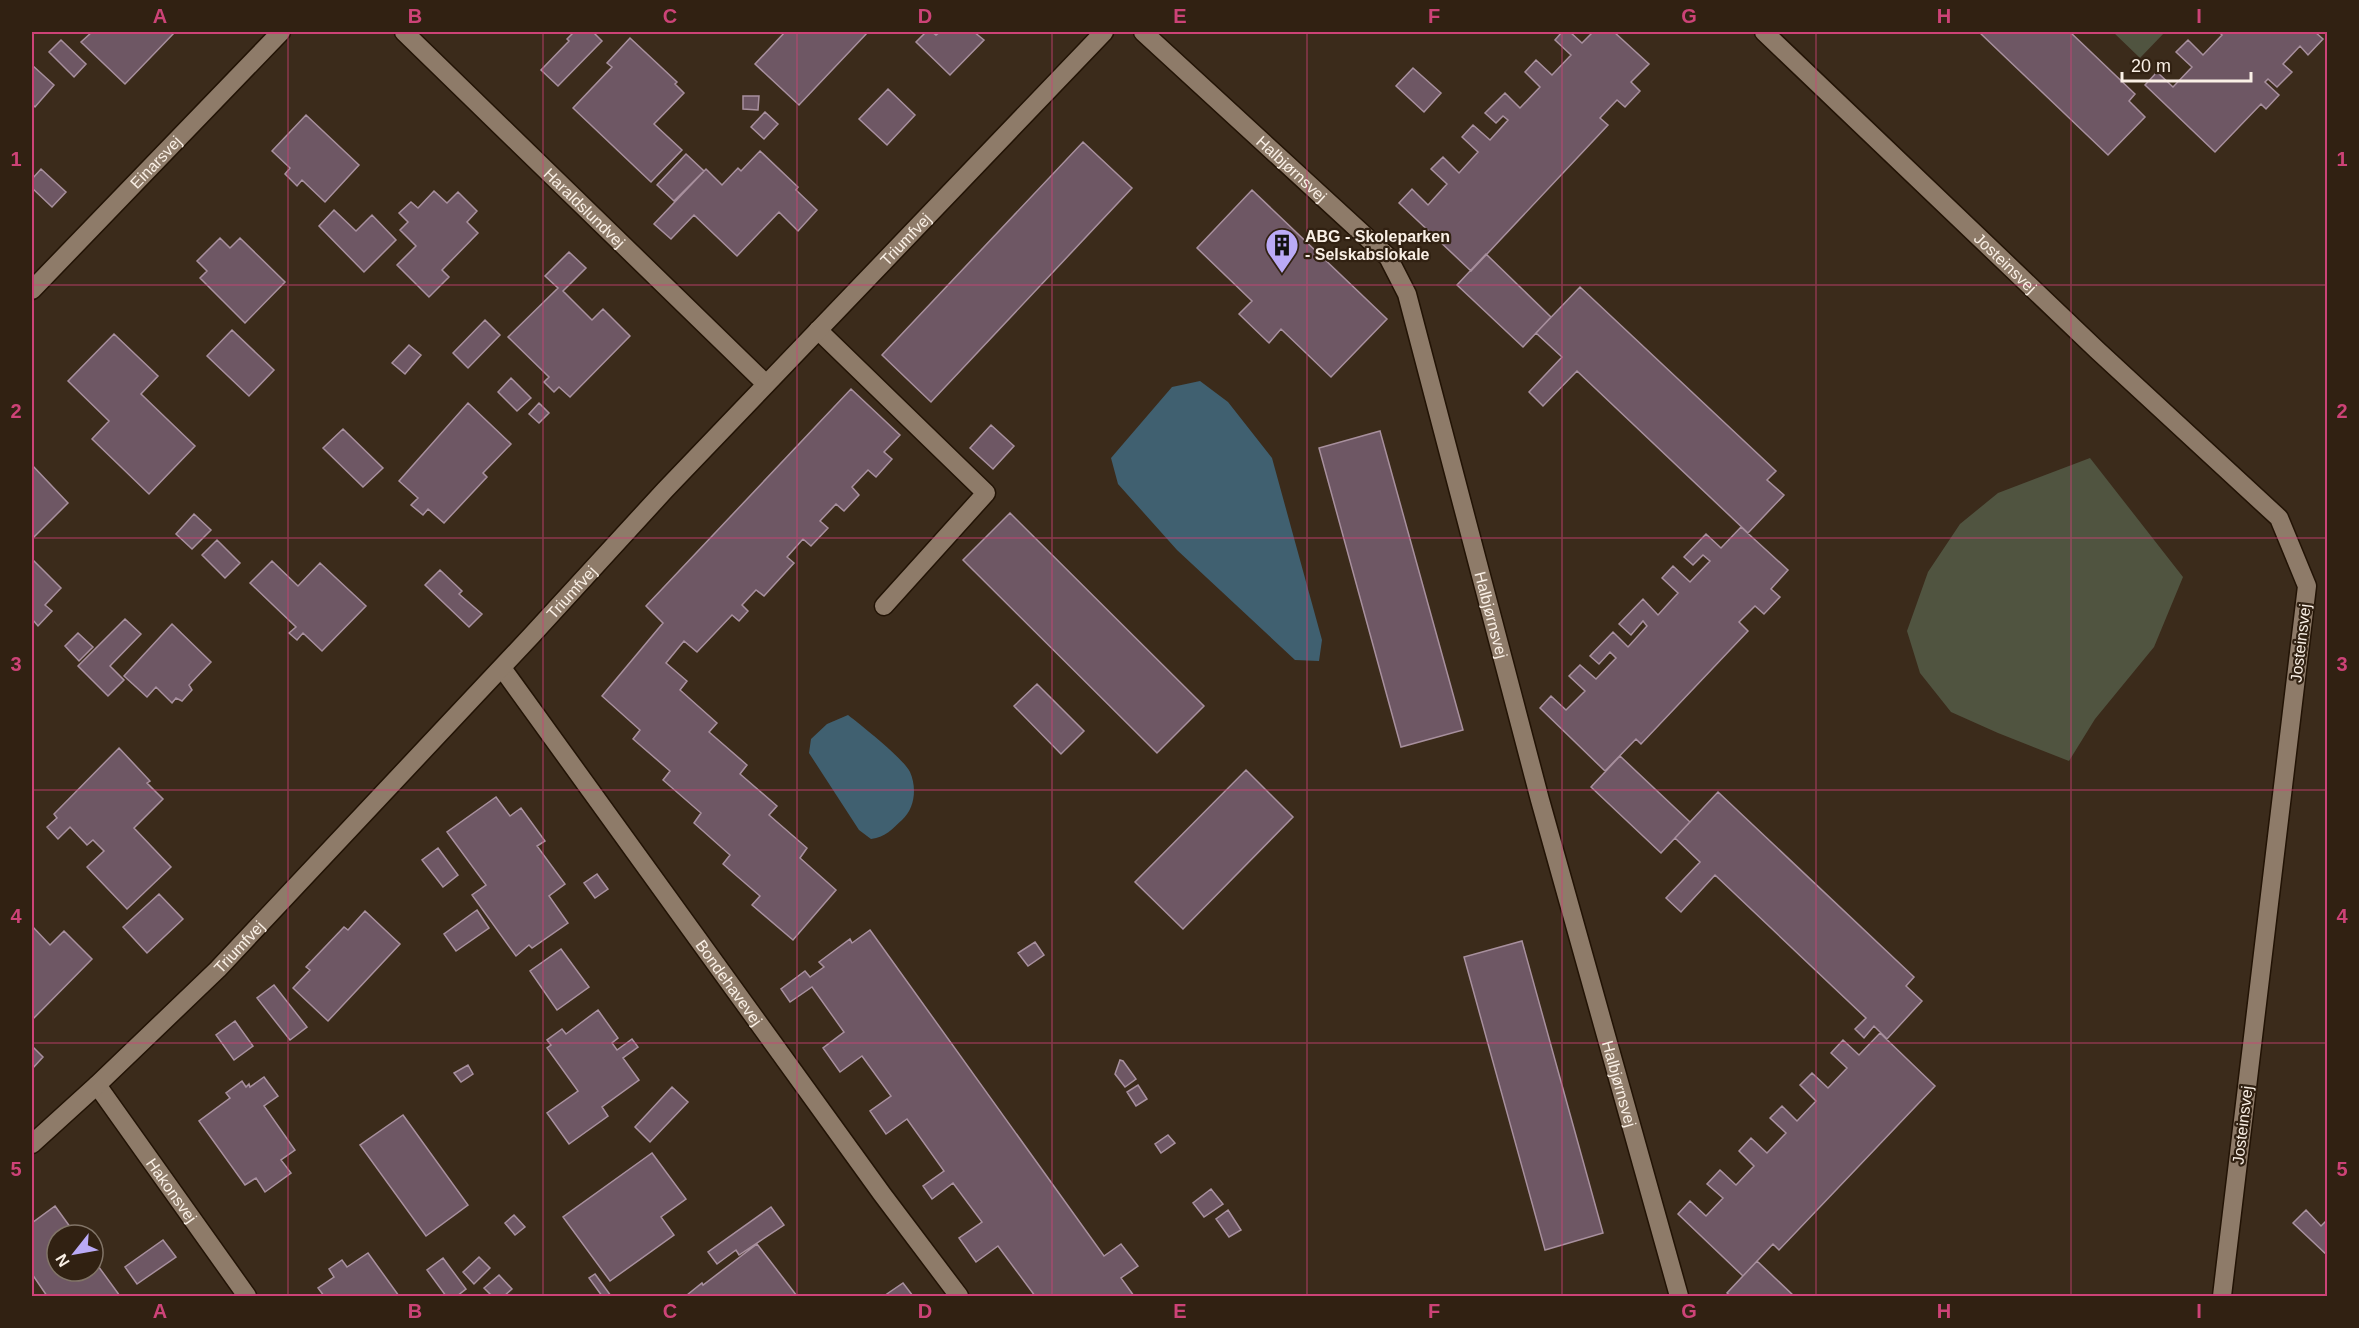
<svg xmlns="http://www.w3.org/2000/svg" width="2359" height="1328" font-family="Helvetica,sans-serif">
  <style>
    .green { fill: #505440 }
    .water { fill: #406070 }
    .building { fill: #6e5764; stroke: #a8909e; stroke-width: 1.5 }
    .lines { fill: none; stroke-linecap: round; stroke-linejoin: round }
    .service-casing { stroke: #221305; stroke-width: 21 }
    .minor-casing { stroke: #221305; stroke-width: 21 }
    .service { stroke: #8e7b69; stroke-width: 18 }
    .minor { stroke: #8e7b69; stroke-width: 18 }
    .grid { fill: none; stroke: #cd4377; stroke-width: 1.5; stroke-opacity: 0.55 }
    .labels { text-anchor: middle; stroke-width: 4.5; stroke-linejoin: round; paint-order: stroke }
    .street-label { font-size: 16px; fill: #faf0e6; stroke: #312112 }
    .poi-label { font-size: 16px; font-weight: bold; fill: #faf0e6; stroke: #312112; text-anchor: start }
    .neatline { fill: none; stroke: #cd4377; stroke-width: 2 }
    .grid-label { font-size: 20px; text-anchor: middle; font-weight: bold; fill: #cd4377 }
  </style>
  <rect width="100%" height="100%" fill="#3b2b1b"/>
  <path class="green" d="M 2113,32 L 2165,32 L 2140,58 Z
    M 2090,458 L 2183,577 L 2154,647 L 2095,719 L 2069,761 L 1998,733 L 1951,712 L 1920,673 L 1907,631 L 1928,572 L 1960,524 L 1998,493 Z"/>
  <path class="water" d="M 1200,381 L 1228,402 L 1272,458 L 1322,640 L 1319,661 L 1295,660 L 1177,550 L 1118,484 L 1111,458 L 1172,387 Z
    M 848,715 C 862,726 903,758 910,772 C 917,788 915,808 902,820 C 892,829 886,837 871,839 L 859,830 L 809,753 L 811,739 L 827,724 Z"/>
  <path class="building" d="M 92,32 L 175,32 L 125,84 L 81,42 Z
    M 574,32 L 593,32 L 602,41 L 558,86 L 541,70 L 569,41 L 567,39 Z
    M 785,32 L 868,32 L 799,105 L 755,64 Z
    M 926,32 L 932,32 L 936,35 L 940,32 L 974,32 L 984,40 L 950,75 L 916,42 Z
    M 1562,32 L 1570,32 L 1582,43 L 1593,32 L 1614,32 L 1649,64 L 1631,82 L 1640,91 L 1625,107 L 1617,100 L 1600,118 L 1608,125 L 1471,271 L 1399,203 L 1412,189 L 1428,205 L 1447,184 L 1431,169 L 1443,157 L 1459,173 L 1478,152 L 1462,137 L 1473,125 L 1490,140 L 1508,120 L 1503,116 L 1496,123 L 1485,113 L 1505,93 L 1520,108 L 1540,87 L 1525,72 L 1536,60 L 1552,75 L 1571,55 L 1555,40 Z
    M 1979,32 L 2070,32 L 2135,94 L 2129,101 L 2145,117 L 2108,155 Z
    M 2219,32 L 2315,32 L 2323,39 L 2308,55 L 2300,46 L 2283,64 L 2292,72 L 2277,87 L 2268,79 L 2265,82 L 2279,95 L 2266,109 L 2261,104 L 2215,152 L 2145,85 L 2157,72 L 2173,87 L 2192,67 L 2176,52 L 2188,40 L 2203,55 L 2222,35 Z
    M 630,38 L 677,82 L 675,84 L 684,93 L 654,124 L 682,150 L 651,182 L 573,108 L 612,67 L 607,63 Z
    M 61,40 L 86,64 L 74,77 L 49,52 Z
    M 32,65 L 54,85 L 35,107 L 32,104 Z
    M 1413,68 L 1441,93 L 1424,112 L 1396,86 Z
    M 888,89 L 915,115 L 887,145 L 859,119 Z
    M 743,96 L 759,96 L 758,110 L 743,109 Z
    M 765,112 L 778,124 L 764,139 L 751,127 Z
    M 306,115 L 359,165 L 325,202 L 302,180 L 297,186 L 285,174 L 290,168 L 272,151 Z
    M 1083,142 L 1132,188 L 931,402 L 882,355 Z
    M 760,151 L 798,187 L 796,190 L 817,210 L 798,231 L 779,212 L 737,256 L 694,215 L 671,239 L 654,224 L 706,169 L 722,185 L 738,168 L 741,171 Z
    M 686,154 L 704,171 L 674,201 L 657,185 Z
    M 41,169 L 66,192 L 52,207 L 32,188 L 32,179 Z
    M 1252,190 L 1387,319 L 1331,377 L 1281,329 L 1269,343 L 1239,314 L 1252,301 L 1197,248 Z
    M 434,191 L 447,203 L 458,192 L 477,211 L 467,222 L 478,233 L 442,270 L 449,277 L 429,297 L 397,265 L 416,246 L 400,230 L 408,222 L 399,213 L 411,202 L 418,208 Z
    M 334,210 L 356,231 L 372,215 L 396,240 L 364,272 L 319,226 Z
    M 220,238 L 230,248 L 240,238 L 285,282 L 245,323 L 200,278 L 207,271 L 197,261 Z
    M 569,252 L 586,268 L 563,291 L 592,320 L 603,309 L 630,336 L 570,397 L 559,387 L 554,392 L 544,382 L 549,377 L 508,337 L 558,288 L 545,276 Z
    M 1486,254 L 1551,317 L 1523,347 L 1457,285 Z
    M 1580,287 L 1776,471 L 1767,480 L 1784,495 L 1748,533 L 1577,371 L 1543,406 L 1529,392 L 1562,357 L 1536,333 Z
    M 485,320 L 500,335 L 468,368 L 453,353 Z
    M 232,330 L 274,370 L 249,396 L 207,356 Z
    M 114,334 L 158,376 L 141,394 L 195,446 L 149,494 L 92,439 L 109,421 L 68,381 Z
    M 409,345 L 421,355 L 405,374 L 392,363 Z
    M 511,378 L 531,398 L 517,411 L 498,392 Z
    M 851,389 L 900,435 L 884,452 L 892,459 L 876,477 L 868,470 L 852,487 L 859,495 L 844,511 L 836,504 L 820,521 L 828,528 L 811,546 L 803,539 L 787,557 L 794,563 L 764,596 L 756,590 L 742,605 L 748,611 L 739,621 L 732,615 L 697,652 L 684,641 L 666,663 L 687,681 L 680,690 L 717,723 L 709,732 L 747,765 L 740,774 L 777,806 L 769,815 L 807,848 L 800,858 L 836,890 L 793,940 L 752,905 L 760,896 L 723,864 L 730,855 L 694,823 L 701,813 L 663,780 L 670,771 L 633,739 L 640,730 L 602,696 L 663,623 L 646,606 Z
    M 468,403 L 511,444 L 483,473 L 487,477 L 444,523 L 428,509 L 423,515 L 411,505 L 418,498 L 399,481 Z
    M 539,403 L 549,413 L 539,423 L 529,414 Z
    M 991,425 L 1014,446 L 993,469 L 970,448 Z
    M 343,429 L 383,468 L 363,487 L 323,448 Z
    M 1380,431 L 1463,730 L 1401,747 L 1319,448 Z
    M 32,465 L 68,503 L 32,539 Z
    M 1010,513 L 1204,706 L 1157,753 L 963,560 Z
    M 194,514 L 211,530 L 192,549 L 176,534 Z
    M 1741,527 L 1788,570 L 1771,589 L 1780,597 L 1764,614 L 1755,606 L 1739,622 L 1748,631 L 1641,744 L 1636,739 L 1605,771 L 1540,708 L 1551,696 L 1566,710 L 1585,691 L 1569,676 L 1580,665 L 1596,679 L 1616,658 L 1610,652 L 1599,664 L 1590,656 L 1613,632 L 1628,647 L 1647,626 L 1643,621 L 1631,635 L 1619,624 L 1643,599 L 1658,615 L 1678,593 L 1662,578 L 1673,566 L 1690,582 L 1710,561 L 1703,555 L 1693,565 L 1684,557 L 1706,534 L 1721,548 Z
    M 217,540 L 240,563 L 225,578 L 202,555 Z
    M 32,559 L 61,588 L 45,605 L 52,611 L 38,626 L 32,619 Z
    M 272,561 L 298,586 L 320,563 L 366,606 L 322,651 L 303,633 L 297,640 L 289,633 L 296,627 L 250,583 Z
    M 440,570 L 462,591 L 459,594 L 482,614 L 469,627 L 425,585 Z
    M 125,619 L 141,634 L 110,666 L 124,680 L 108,696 L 78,666 Z
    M 172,624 L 211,662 L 189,685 L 192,690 L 182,701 L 176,698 L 172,703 L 156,687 L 147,697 L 124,676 Z
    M 78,633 L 93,647 L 79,661 L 65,646 Z
    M 1037,684 L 1084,731 L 1061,754 L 1014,706 Z
    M 119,748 L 150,781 L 147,783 L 163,799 L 134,828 L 171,867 L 127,909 L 87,867 L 104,851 L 93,840 L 87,845 L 70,827 L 58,839 L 47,827 L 57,818 L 54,814 Z
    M 1620,756 L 1690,822 L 1661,853 L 1591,787 Z
    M 1246,770 L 1293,817 L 1183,929 L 1135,882 Z
    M 1718,792 L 1914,977 L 1906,986 L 1922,1001 L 1887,1039 L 1874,1026 L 1864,1038 L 1855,1029 L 1866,1018 L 1715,875 L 1681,912 L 1666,898 L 1700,862 L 1675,838 Z
    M 496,797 L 510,816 L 521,808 L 545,841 L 537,846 L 565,884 L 549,896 L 568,923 L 532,948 L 529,945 L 516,956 L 472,895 L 486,885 L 447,832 Z
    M 438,848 L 458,875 L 443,887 L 422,860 Z
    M 597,874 L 608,889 L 595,898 L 584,883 Z
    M 159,894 L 183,919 L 147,953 L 123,927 Z
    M 477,910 L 489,928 L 456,951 L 444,934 Z
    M 365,911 L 400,944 L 328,1021 L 293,988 L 310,970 L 306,967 L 344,927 L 348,930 Z
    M 32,926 L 50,945 L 64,931 L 92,959 L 32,1020 Z
    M 870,930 L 1104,1256 L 1121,1244 L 1138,1266 L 1121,1278 L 1134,1296 L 1035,1296 L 998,1246 L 976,1262 L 959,1238 L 982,1222 L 953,1183 L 932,1199 L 923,1186 L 944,1171 L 907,1119 L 886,1134 L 870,1111 L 891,1096 L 862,1056 L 840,1072 L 823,1048 L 844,1032 L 812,987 L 790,1002 L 781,989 L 805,971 L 810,977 L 824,967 L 819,962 L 850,939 L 852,943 Z
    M 1522,941 L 1603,1233 L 1545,1250 L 1464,957 Z
    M 1035,942 L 1044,955 L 1028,966 L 1018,953 Z
    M 561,949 L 589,987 L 557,1010 L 530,971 Z
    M 274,985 L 307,1027 L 290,1040 L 257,998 Z
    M 598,1010 L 618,1038 L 612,1043 L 617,1050 L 632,1039 L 638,1047 L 623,1058 L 639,1080 L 602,1107 L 608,1116 L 569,1144 L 547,1113 L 578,1091 L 547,1048 L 551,1045 L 547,1040 L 562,1029 L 566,1034 Z
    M 235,1021 L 253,1046 L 234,1060 L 216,1035 Z
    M 1880,1033 L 1935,1086 L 1779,1250 L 1773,1244 L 1743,1276 L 1678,1214 L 1690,1201 L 1706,1216 L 1723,1198 L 1707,1184 L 1720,1170 L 1736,1185 L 1754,1166 L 1739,1151 L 1751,1138 L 1767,1153 L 1786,1133 L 1770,1118 L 1782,1106 L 1797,1121 L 1816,1101 L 1800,1085 L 1812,1073 L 1828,1088 L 1847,1068 L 1831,1053 L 1843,1040 L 1859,1055 Z
    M 32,1046 L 43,1057 L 32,1069 Z
    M 1120,1060 L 1123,1061 L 1136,1079 L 1125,1087 L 1115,1074 Z
    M 468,1065 L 473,1074 L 461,1082 L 454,1073 Z
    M 264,1077 L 278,1096 L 264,1106 L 295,1150 L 281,1160 L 291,1173 L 265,1192 L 256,1178 L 245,1185 L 199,1121 L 230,1098 L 226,1093 L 242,1081 L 246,1087 L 249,1084 L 250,1087 Z
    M 1138,1085 L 1147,1099 L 1136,1106 L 1127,1092 Z
    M 672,1087 L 688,1102 L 650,1142 L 635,1127 Z
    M 403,1115 L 468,1205 L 426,1236 L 360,1145 Z
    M 1168,1135 L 1175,1143 L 1161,1153 L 1155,1144 Z
    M 652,1153 L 686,1199 L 661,1217 L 674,1235 L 610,1281 L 563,1217 Z
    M 1211,1189 L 1223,1204 L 1204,1217 L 1193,1203 Z
    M 55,1206 L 76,1235 L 57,1235 L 57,1271 L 93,1271 L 93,1259 L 120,1296 L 47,1296 L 32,1274 L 32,1223 Z
    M 771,1207 L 784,1225 L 739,1255 L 736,1250 L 717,1264 L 708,1252 Z
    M 1228,1210 L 1241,1230 L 1229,1237 L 1216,1219 Z
    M 2306,1210 L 2321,1226 L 2328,1219 L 2328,1256 L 2293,1223 Z
    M 514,1215 L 525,1227 L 515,1235 L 505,1223 Z
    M 163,1240 L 176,1257 L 137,1284 L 125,1267 Z
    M 757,1244 L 797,1296 L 688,1296 L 687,1295 L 702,1283 L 703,1285 Z
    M 368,1253 L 399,1296 L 324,1296 L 318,1288 L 334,1277 L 329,1269 L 342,1260 L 347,1267 Z
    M 479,1257 L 490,1268 L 474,1284 L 463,1272 Z
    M 443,1258 L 466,1289 L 457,1296 L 446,1296 L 427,1270 Z
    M 1757,1261 L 1794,1296 L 1731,1296 L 1727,1293 Z
    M 595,1274 L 611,1296 L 602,1296 L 589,1278 Z
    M 499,1275 L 512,1289 L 504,1296 L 492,1296 L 484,1288 Z
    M 903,1283 L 913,1296 L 884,1296 Z"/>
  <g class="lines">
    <defs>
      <path id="service" d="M 818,330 L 986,493 L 884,606"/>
      <g id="minor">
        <path id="s1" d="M 404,32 L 766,384"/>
        <path id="s2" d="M 1143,32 L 1388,257 L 1407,294 L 1540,800 L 1679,1296"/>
        <path id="s3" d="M 1764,32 L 2097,350 L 2279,518 L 2307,586 L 2222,1296"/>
        <path id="s4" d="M 32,290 L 281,32"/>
        <path id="s5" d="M 502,668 L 882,1194 L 959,1296"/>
        <path id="s6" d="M 97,1085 L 247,1296"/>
        <path id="s7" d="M 32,1144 L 97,1085 L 218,969 L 532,635 L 665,490 L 1104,32"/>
      </g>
    </defs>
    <use href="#service" class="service-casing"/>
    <use href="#minor" class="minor-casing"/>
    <use href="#service" class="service"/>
    <use href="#minor" class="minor"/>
  </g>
  <path class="grid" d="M 288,32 L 288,1296M 543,32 L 543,1296M 797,32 L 797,1296M 1052,32 L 1052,1296M 1307,32 L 1307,1296M 1562,32 L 1562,1296M 1816,32 L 1816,1296M 2071,32 L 2071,1296M 32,285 L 2328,285M 32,538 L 2328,538M 32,790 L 2328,790M 32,1043 L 2328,1043"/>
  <defs>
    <symbol id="building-pin" viewBox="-11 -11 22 30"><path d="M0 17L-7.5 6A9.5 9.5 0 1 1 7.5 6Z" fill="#baaaf6" stroke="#312112"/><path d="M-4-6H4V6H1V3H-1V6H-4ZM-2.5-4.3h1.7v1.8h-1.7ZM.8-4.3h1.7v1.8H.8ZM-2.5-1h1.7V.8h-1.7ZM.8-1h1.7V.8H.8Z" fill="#111"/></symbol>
  </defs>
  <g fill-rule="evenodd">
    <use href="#building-pin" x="1263" y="226" width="38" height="52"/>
  </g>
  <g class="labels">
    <g class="street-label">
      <text dy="6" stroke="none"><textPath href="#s4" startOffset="178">Einarsvej</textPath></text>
      <text dy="6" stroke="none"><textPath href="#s2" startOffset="202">Halbjørnsvej</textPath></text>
      <text dy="6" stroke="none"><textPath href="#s1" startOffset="252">Haraldslundvej</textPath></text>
      <text dy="6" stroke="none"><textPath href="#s7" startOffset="1258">Triumfvej</textPath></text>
      <text dy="6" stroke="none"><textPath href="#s3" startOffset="334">Josteinsvej</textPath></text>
      <text dy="6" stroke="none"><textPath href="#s7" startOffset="772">Triumfvej</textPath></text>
      <text dy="6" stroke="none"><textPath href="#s2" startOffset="706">Halbjørnsvej</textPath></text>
      <text transform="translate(2300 643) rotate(-83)" y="6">Josteinsvej</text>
      <text dy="6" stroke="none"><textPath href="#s7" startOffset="286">Triumfvej</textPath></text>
      <text dy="6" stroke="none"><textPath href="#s5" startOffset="388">Bondehavevej</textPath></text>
      <text dy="6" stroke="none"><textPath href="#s2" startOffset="1192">Halbjørnsvej</textPath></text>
      <text transform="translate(2242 1125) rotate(-83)" y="6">Josteinsvej</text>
      <text dy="6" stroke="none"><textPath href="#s6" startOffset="129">Hakonsvej</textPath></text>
    </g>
    <g class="poi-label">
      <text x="1305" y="242">ABG - Skoleparken<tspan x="1305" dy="18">- Selskabslokale</tspan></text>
    </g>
  </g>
  <rect width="2359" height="1328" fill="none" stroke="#312112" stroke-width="66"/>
  <g transform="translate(75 1253) rotate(239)"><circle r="28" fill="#312112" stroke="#817467" stroke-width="1.5"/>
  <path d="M0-4.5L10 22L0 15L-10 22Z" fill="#baaaf6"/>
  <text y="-9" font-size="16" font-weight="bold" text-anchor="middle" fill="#faf0e6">N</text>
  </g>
  <path d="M2122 72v9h129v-9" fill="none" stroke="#faf0e6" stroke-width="3"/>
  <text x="2131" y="72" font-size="18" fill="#faf0e6" stroke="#312112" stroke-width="4.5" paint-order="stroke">20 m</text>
  <rect x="33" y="33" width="2293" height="1262" class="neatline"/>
  <g class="grid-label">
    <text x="160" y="23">A</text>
    <text x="415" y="23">B</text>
    <text x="670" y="23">C</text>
    <text x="925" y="23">D</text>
    <text x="1180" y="23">E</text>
    <text x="1434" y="23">F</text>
    <text x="1689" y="23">G</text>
    <text x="1944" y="23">H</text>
    <text x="2199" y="23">I</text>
    <text x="16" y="166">1</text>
    <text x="2342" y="166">1</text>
    <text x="16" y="418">2</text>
    <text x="2342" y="418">2</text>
    <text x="16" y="671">3</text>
    <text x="2342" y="671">3</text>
    <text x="16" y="923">4</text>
    <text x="2342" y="923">4</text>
    <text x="16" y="1176">5</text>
    <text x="2342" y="1176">5</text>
    <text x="160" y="1318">A</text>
    <text x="415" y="1318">B</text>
    <text x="670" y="1318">C</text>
    <text x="925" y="1318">D</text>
    <text x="1180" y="1318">E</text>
    <text x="1434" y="1318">F</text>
    <text x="1689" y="1318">G</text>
    <text x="1944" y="1318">H</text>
    <text x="2199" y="1318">I</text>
  </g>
</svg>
